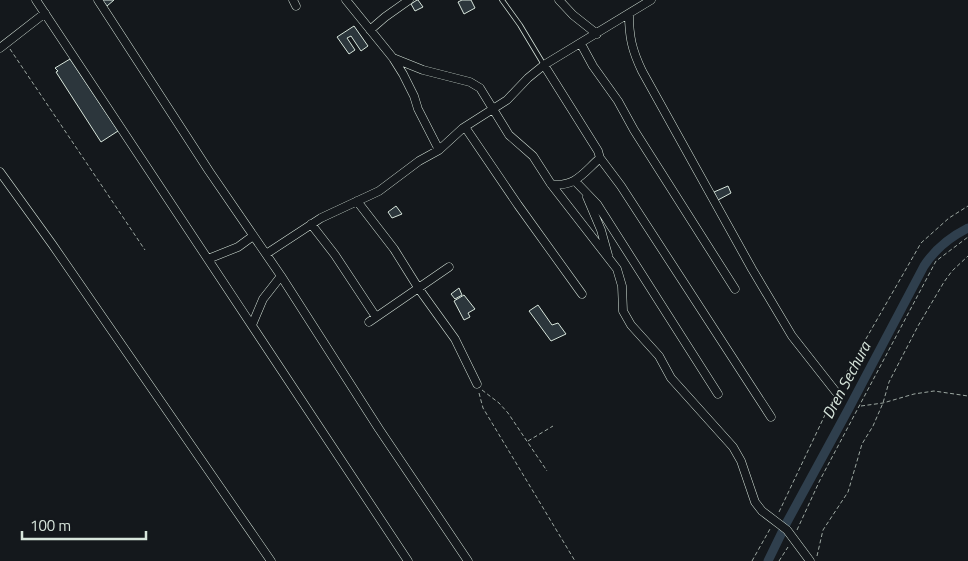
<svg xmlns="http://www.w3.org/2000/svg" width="968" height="561" font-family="'Titillium Web',sans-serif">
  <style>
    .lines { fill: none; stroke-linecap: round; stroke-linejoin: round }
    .canal { stroke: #2f3f4d; stroke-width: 9 }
    .building { fill: #2c363c; stroke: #d8e6dc }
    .service-casing { stroke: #d8e6dc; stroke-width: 5.5 }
    .minor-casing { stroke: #d8e6dc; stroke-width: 9 }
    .path { stroke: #9da8a2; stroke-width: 1; stroke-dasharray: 4 2.5; stroke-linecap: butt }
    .service { stroke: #14181c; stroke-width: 4 }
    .minor { stroke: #14181c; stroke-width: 8 }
    .labels { text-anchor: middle; stroke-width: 4; stroke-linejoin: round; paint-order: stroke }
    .water-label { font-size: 16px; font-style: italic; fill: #d8e6dc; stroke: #14181c }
  </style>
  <rect width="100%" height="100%" fill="#14181c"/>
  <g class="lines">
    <path class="canal" d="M 768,561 L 787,522 L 848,410 L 924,266 C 935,249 950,237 968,228"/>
  </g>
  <path class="building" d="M 102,0 L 114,0 L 107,6 Z
    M 417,0 L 418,0 L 423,7 L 415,11 L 411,4 Z
    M 462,0 L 471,0 L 475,8 L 464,14 L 458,2 Z
    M 354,26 L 368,46 L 361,51 L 351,36 L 347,38 L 355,50 L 349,54 L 337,37 Z
    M 70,59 L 118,131 L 101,142 L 56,72 L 58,71 L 55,68 Z
    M 728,186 L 731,193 L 718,200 L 714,192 Z
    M 396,206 L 402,214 L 392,218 L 388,212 Z
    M 459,288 L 462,295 L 455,299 L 451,294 Z
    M 464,295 L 475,309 L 468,313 L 470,317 L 464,320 L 454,301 Z
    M 538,305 L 552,325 L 558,323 L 566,334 L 551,341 L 529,311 Z"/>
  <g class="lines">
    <defs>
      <path id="service" d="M 502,0 L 520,25 L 544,65"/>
      <path id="minor" d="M 36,0 L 408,561
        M 98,0 L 209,171 L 281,276 L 379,429 L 468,561
        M 293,0 L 296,6
        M 346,0 L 393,58 L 403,74 L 414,96 L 418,109 L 439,150
        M 559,0 L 573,15 L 597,34
        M 629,14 C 629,37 632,50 642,71 L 752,269 L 792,336 L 836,392
        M 370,30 L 385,17 L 409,0
        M 581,44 L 593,66 L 618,101 L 634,130 L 735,289
        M 0,48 L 45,13
        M 393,58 L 423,70 L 470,82 L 480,88 L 509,135 L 533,156 L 551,184 L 617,269 L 622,286 L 623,311 L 631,325 L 659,356 L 671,378 L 680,388 L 733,447 L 741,461 L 755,502 L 762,511 L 787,530 L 810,561
        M 544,65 L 598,151 L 600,158 L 621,186 L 771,417
        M 465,127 L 518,205 L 582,294
        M 0,172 L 52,244 L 271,561
        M 575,181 L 597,204 L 718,394
        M 551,184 C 575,188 584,172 600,158
        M 587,197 L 601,230 L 608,255
        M 357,201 L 394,249 L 419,289 L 455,339 L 477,384
        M 311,224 L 335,255 L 376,317
        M 266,254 L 321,218 L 379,191 L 419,161 L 439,150 L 463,128 L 507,100 L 528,78 L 544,65 L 651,0
        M 208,259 L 238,247 L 253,236
        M 369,322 L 449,267
        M 252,325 L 263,299 L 281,276"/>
    </defs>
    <use href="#service" class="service-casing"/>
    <use href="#minor" class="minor-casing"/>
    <path class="path" d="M 10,49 L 145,250
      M 840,384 L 921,243 L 949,218 L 968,206
      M 482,390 L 499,403 L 508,413 L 547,471
      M 479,393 L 483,408 L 575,561
      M 861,406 L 883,403 L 914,394 L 934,391 L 968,396
      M 528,441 L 553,426
      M 779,512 L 833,398
      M 797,530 L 820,480 L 936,261 L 968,237
      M 817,556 L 823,530 L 848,492 L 862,444 L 873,426 L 883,403 L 889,382 L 918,326 L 944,282 L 952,271 L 968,256
      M 752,561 L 770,529
      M 779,561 L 788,547"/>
    <use href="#service" class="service"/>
    <use href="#minor" class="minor"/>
  </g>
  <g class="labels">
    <g class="water-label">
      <text transform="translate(846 380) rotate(-62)" y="6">Dren Sechura</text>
    </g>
  </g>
  <path d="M22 531v8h124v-8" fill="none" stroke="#d8e6dc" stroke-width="2.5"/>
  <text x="30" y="531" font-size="15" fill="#d8e6dc" stroke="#14181c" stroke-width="4" paint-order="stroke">100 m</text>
</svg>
